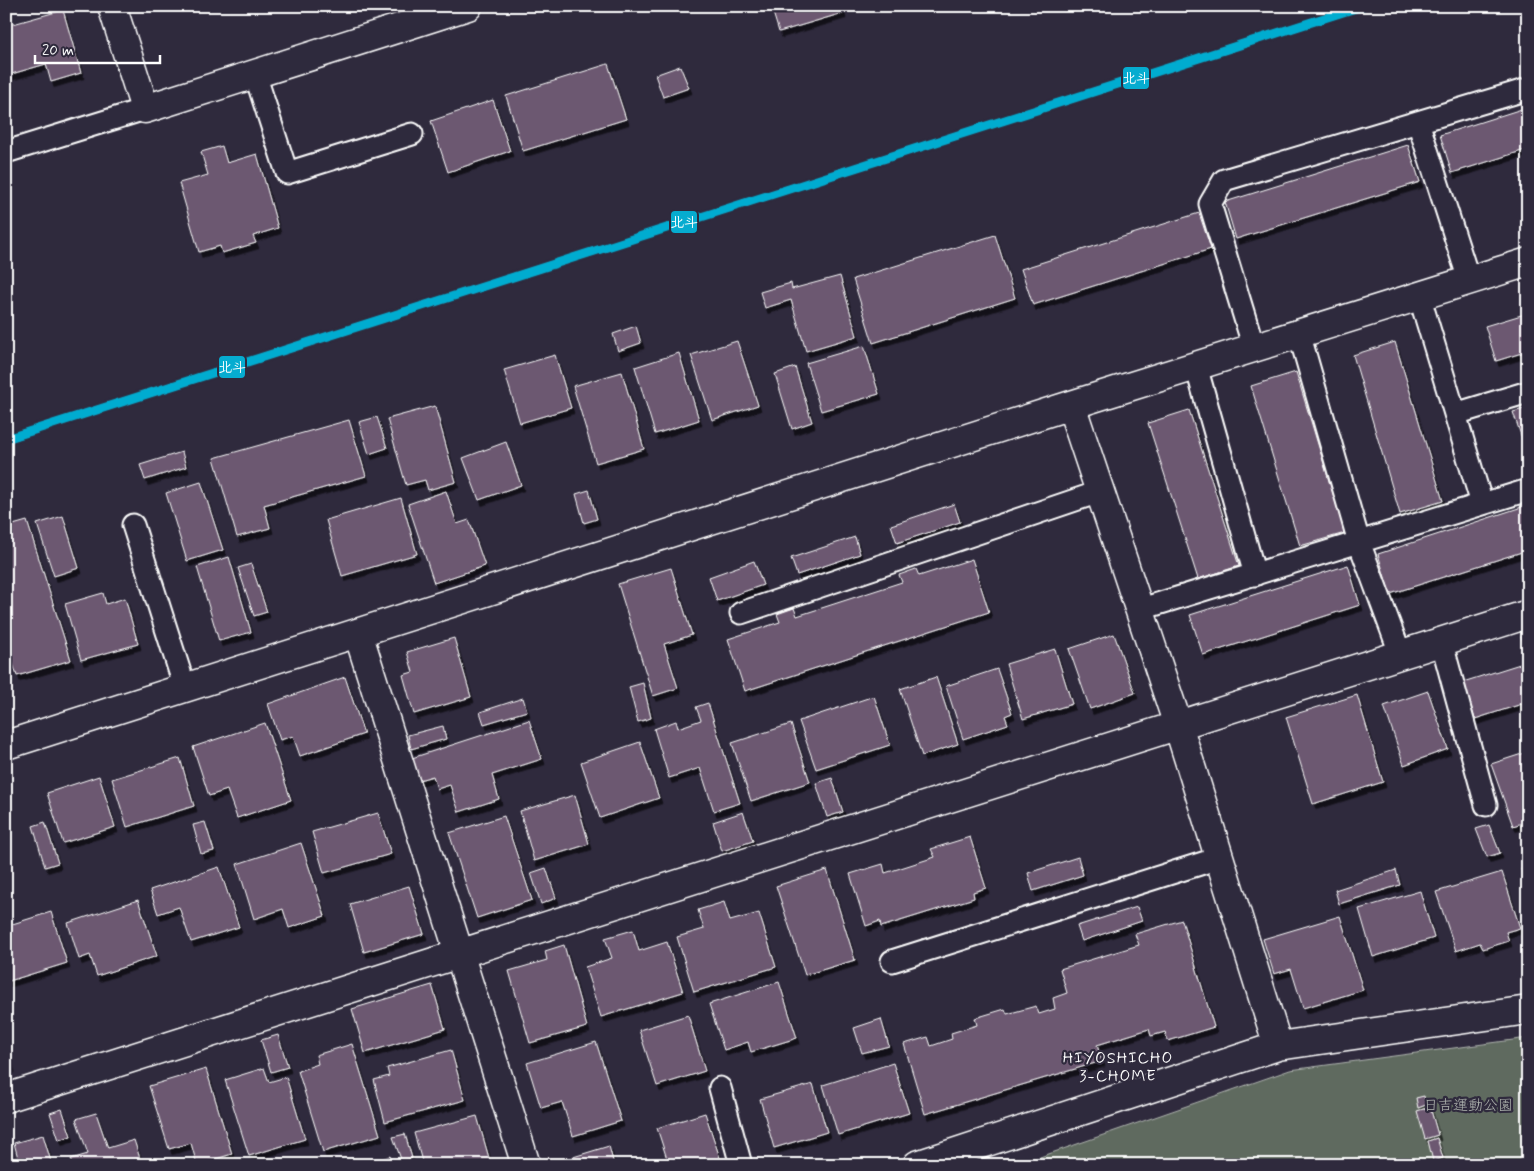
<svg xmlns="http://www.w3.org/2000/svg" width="1534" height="1171" font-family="Mynerve,'Klee One',sans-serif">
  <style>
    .green { fill: #5f6a5f; stroke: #afb4af }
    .building { fill: #6c5971; stroke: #fff; filter: url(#shadow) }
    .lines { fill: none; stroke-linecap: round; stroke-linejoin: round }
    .service-casing { stroke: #fff; stroke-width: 25 }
    .minor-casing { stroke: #fff; stroke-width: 31 }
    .service { stroke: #2f2a3d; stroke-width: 21 }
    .minor { stroke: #2f2a3d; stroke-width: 28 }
    .rail-1-casing { stroke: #2f2a3d; stroke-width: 12 }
    .rail-1 { stroke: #06acd0; stroke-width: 9 }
    .labels { text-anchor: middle; stroke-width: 4.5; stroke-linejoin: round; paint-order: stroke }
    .park-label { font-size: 15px; fill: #afb4af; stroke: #2f2a3d }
    .neighbourhood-label { font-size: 16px; letter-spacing: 1px; fill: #fff; stroke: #2f2a3d }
    .line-badge { stroke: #2f2a3d; stroke-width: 2 }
    .badge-label { font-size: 14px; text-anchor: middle; font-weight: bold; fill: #fff }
  </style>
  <defs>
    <filter id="shadow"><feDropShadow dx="3" dy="5.5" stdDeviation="0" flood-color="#0009"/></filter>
  </defs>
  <rect width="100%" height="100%" fill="#2f2a3d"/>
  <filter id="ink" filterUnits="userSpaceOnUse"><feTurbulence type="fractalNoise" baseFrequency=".02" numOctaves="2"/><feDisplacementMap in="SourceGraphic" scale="10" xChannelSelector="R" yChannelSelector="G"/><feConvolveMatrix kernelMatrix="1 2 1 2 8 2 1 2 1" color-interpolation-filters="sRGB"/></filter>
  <g filter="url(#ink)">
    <path class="green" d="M 1528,1038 L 1528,1165 L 1017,1165 L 1290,1070 Z"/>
    <path class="building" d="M 771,6 L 841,6 L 843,13 L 779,32 Z
      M 63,10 L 81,73 L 51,82 L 46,64 L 8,75 L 6,26 Z
      M 608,64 L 626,119 L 523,151 L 506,96 Z
      M 680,66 L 689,88 L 663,97 L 655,75 Z
      M 493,100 L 510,151 L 448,172 L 431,121 Z
      M 1528,107 L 1528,149 L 1452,173 L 1440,135 Z
      M 1408,145 L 1420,182 L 1236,239 L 1225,202 Z
      M 222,146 L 227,163 L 257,154 L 278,228 L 253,236 L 256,243 L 222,253 L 220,246 L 199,252 L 179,183 L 208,175 L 201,152 Z
      M 1199,213 L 1211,249 L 1033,305 L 1021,269 Z
      M 995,235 L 1015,298 L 873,343 L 853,279 Z
      M 840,276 L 857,336 L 806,351 L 791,300 L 765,308 L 760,292 L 791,283 L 792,289 Z
      M 1528,313 L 1528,351 L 1496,361 L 1485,326 Z
      M 636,326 L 641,343 L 618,351 L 613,334 Z
      M 737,341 L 758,405 L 712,420 L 691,355 Z
      M 1395,342 L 1443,501 L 1400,514 L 1353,355 Z
      M 864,346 L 879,394 L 821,411 L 806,363 Z
      M 679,353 L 699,420 L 655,434 L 635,367 Z
      M 555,355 L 571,408 L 520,423 L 504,370 Z
      M 795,367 L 812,422 L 792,429 L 775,374 Z
      M 622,372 L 644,449 L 596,463 L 573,386 Z
      M 1296,372 L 1345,533 L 1300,546 L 1251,386 Z
      M 435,406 L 456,482 L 428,490 L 425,480 L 406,485 L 387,419 Z
      M 1528,408 L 1528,443 L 1524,444 L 1513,412 Z
      M 1189,410 L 1239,566 L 1198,579 L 1148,423 Z
      M 377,417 L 387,448 L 369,454 L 359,422 Z
      M 349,420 L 366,476 L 264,505 L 270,528 L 237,537 L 214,458 Z
      M 506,442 L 521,485 L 479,500 L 463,458 Z
      M 182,452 L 186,467 L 145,480 L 140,465 Z
      M 201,482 L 223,550 L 187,561 L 166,493 Z
      M 589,490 L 597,519 L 584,523 L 576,494 Z
      M 446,491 L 457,524 L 469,520 L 485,566 L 434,583 L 408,504 Z
      M 401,498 L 417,554 L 342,576 L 326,520 Z
      M 954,504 L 960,522 L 897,543 L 891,525 Z
      M 1528,505 L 1528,550 L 1390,594 L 1378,554 Z
      M 63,516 L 79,568 L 54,576 L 37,524 Z
      M 27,521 L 71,660 L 17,676 L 6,642 L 6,527 Z
      M 855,537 L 860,554 L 797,575 L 791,558 Z
      M 229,557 L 251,632 L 219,641 L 197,567 Z
      M 972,559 L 989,612 L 745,691 L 728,639 L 780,622 L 777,614 L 794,608 L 797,616 L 902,582 L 899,575 L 916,569 L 919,576 Z
      M 754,561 L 763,585 L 717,601 L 709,577 Z
      M 251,564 L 267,612 L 254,616 L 238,568 Z
      M 1348,565 L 1360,605 L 1203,655 L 1190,615 Z
      M 671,568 L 692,635 L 664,644 L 678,688 L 653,696 L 618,584 Z
      M 103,593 L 106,604 L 125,598 L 138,644 L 81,660 L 65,604 Z
      M 1114,634 L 1135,693 L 1090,709 L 1069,649 Z
      M 1528,635 L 1528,656 L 1521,637 Z
      M 454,638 L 471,697 L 414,714 L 403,675 L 413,672 L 407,652 Z
      M 1055,649 L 1072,704 L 1023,719 L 1006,664 Z
      M 1520,664 L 1528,690 L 1528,702 L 1475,719 L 1463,682 Z
      M 997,669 L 1012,713 L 1005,716 L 1008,724 L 963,739 L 946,686 Z
      M 345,677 L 364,734 L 300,756 L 293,736 L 280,740 L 268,704 Z
      M 936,677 L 958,744 L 922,756 L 900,689 Z
      M 643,683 L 651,718 L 638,722 L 629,687 Z
      M 1428,691 L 1448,749 L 1404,765 L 1384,706 Z
      M 1357,695 L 1383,782 L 1313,804 L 1286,717 Z
      M 874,696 L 890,745 L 816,769 L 799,721 Z
      M 523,698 L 527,711 L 484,724 L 480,712 Z
      M 708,703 L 740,803 L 714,811 L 700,768 L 669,778 L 654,729 L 676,721 L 678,728 L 701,720 L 696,707 Z
      M 529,720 L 542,759 L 492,775 L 499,799 L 459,812 L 450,785 L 437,789 L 433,776 L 419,780 L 412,758 Z
      M 265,723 L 291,800 L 237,818 L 227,790 L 209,796 L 193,747 Z
      M 791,724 L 810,782 L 751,801 L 732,743 Z
      M 443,726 L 446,739 L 411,749 L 408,735 Z
      M 640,742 L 659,798 L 600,818 L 581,762 Z
      M 1528,752 L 1528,821 L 1513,826 L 1491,764 Z
      M 180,758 L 194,806 L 127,827 L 112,779 Z
      M 99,776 L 115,827 L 63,843 L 47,793 Z
      M 832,778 L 843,812 L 827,817 L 816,783 Z
      M 575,795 L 589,844 L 534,861 L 520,811 Z
      M 743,812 L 753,841 L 722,851 L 713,822 Z
      M 378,813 L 391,854 L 324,873 L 312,832 Z
      M 504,816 L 532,900 L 477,918 L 449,833 Z
      M 45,822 L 58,863 L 45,867 L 33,826 Z
      M 205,822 L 214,851 L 201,854 L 193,825 Z
      M 1489,825 L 1500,853 L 1487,857 L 1476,829 Z
      M 970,837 L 986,888 L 973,892 L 974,898 L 881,927 L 880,921 L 866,926 L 850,874 L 883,864 L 885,873 L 935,857 L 931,849 Z
      M 301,843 L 325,916 L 289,928 L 283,909 L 254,919 L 237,864 Z
      M 1078,857 L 1083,875 L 1033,891 L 1028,873 Z
      M 219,867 L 239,927 L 191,942 L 179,907 L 158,914 L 150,890 Z
      M 1528,867 L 1528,893 L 1521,869 Z
      M 546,868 L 556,898 L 541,904 L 531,873 Z
      M 827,870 L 855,960 L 805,975 L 776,886 Z
      M 1396,870 L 1400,885 L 1339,904 L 1335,890 Z
      M 1502,872 L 1520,928 L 1506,932 L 1509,941 L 1483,949 L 1480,943 L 1456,951 L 1436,892 Z
      M 409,886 L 424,934 L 364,952 L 350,904 Z
      M 1420,891 L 1434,938 L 1373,957 L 1359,909 Z
      M 138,900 L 157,956 L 97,976 L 90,955 L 79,959 L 68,923 Z
      M 724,902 L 730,921 L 759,913 L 776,967 L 694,992 L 677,937 L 704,929 L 698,910 Z
      M 1137,907 L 1142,921 L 1082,941 L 1077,926 Z
      M 51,912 L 67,963 L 6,982 L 6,926 Z
      M 1340,916 L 1363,990 L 1303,1008 L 1291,969 L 1274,974 L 1263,939 Z
      M 1182,920 L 1214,1027 L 1168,1041 L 1165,1032 L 1151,1036 L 1149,1029 L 1097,1045 L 1102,1061 L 925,1114 L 904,1044 L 928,1037 L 931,1046 L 952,1039 L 951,1033 L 977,1025 L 975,1018 L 1005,1009 L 1007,1014 L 1036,1006 L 1039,1014 L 1055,1009 L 1053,998 L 1067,993 L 1060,969 L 1139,945 L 1135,934 Z
      M 633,930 L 639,951 L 667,942 L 683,992 L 601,1017 L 585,967 L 612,958 L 605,938 Z
      M 564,945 L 587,1027 L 530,1043 L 509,971 L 547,960 L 545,951 Z
      M 779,982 L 797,1038 L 751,1052 L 748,1042 L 724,1050 L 709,1004 Z
      M 432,985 L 445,1029 L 365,1053 L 352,1009 Z
      M 688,1015 L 705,1071 L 657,1086 L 639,1030 Z
      M 881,1019 L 889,1046 L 862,1053 L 854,1028 Z
      M 278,1035 L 288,1067 L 271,1072 L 261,1040 Z
      M 596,1042 L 621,1121 L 573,1136 L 562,1102 L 541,1108 L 527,1063 Z
      M 352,1044 L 380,1135 L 323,1152 L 298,1071 L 318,1064 L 316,1055 Z
      M 6,1047 L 12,1067 L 6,1069 Z
      M 451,1050 L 465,1100 L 385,1122 L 374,1080 L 389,1076 L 387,1068 Z
      M 893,1063 L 909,1113 L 838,1135 L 823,1085 Z
      M 264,1068 L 269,1082 L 286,1077 L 305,1139 L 249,1156 L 225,1080 Z
      M 206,1069 L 232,1154 L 197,1165 L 191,1143 L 169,1149 L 149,1086 Z
      M 813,1084 L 827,1132 L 774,1148 L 760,1099 Z
      M 1424,1096 L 1426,1105 L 1418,1108 L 1416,1098 Z
      M 1430,1107 L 1438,1135 L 1425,1139 L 1417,1111 Z
      M 62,1109 L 71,1136 L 59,1140 L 50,1113 Z
      M 96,1113 L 108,1148 L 134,1140 L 142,1165 L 73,1165 L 71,1159 L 88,1154 L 76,1119 Z
      M 705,1113 L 721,1161 L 710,1165 L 669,1165 L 657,1128 Z
      M 477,1116 L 491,1165 L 423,1165 L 414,1133 Z
      M 405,1134 L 412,1158 L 402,1162 L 393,1137 Z
      M 43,1135 L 52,1165 L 6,1165 L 6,1162 L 18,1158 L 14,1143 Z
      M 1437,1138 L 1443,1158 L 1433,1161 L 1428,1141 Z
      M 609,1146 L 614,1165 L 558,1165 L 557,1162 Z
      M 390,1156 L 393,1165 L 365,1165 Z"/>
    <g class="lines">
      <defs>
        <path id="service" d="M 255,74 L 287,173 L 412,134
          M 1418,122 L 1469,280
          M 6,152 L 145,109
          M 1419,295 L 1455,414
          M 1299,333 L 1359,542 L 1400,653
          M 1254,348 L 1210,204 L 1224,180 L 1528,89
          M 1196,366 L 1255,575
          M 1482,504 L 1455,414 L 1528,392
          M 133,525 L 185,688
          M 1138,610 L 1528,490
          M 741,613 L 1099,492
          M 1441,640 L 1486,805
          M 892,961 L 1219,858
          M 720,1088 L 741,1165"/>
        <path id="minor" d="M 112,6 L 145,109 L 468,6
          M 1071,405 L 1178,725 L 1278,1046
          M 358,633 L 526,1165
          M 6,745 L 1071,405 L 1528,262
          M 6,1098 L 1528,614
          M 917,1165 L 1278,1046 L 1528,1010"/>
      </defs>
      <use href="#service" class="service-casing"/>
      <use href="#minor" class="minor-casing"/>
      <use href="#service" class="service"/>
      <use href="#minor" class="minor"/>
      <defs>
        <path id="rail-1" d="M 6,439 L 1362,6"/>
      </defs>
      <use href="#rail-1" class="rail-1-casing"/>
      <use href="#rail-1" class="rail-1"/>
    </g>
  </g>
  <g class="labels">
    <g class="park-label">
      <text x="1468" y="1110">日吉運動公園</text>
    </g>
    <g class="neighbourhood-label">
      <text x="1118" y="1063">HIYOSHICHO<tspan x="1118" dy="18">3-CHOME</tspan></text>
    </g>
  </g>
  <g class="line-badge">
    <rect x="1122" y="66" width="28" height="24" rx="5" fill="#06acd0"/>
    <rect x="670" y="210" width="28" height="24" rx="5" fill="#06acd0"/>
    <rect x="218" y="355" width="28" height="24" rx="5" fill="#06acd0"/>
  </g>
  <g class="badge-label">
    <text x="1136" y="83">北斗</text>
    <text x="684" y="227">北斗</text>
    <text x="232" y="372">北斗</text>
  </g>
  <rect width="1534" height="1171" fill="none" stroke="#2f2a3d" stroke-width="25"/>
  <rect x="12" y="12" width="1509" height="1146" fill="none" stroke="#fff" stroke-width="2" filter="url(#ink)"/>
  <path d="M35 55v8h125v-8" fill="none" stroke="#ffffff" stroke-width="2.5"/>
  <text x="42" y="55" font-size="15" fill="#ffffff" stroke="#2f2a3d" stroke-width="4" paint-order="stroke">20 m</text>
</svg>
